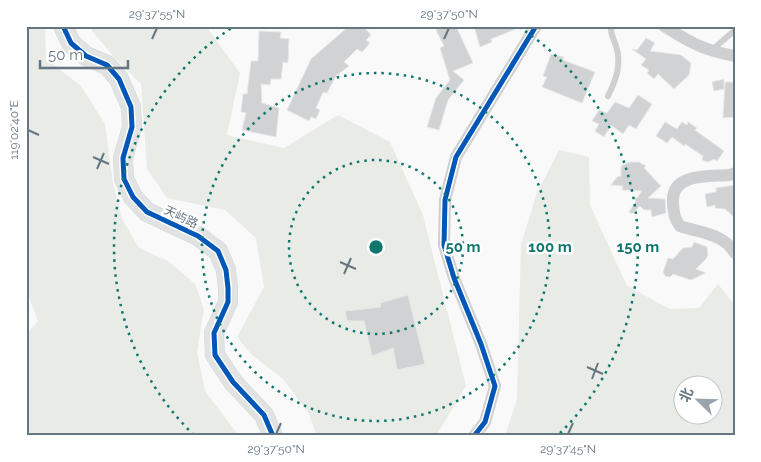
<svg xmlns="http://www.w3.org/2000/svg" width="761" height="462" font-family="Raleway,'Noto Sans SC',sans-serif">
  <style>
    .green { fill: #e8ebe6; fill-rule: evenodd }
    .building { fill: #d0d2d3; stroke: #e8e8e8 }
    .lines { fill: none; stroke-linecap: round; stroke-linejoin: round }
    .secondary-casing { stroke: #d5d6d7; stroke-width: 20 }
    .lane { stroke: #cecfd0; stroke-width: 6 }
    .street { stroke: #cecfd0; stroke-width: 12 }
    .secondary { stroke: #e1e2e2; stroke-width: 19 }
    .cycleway-casing { stroke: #fff; stroke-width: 8 }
    .cycleway { stroke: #0057b8; stroke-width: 5 }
    .ticks { fill: none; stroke: #657683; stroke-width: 2 }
    .ring { fill: none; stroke: #0f766e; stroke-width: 2.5; stroke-dasharray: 2.5 5 }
    .labels { text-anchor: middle; stroke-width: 5; stroke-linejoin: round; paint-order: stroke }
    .street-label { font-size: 12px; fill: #657683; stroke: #fff }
    .centre { fill: #0f766e; stroke: #fff; stroke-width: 2.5 }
    .ring-label { font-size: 15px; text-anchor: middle; font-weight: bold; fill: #0f766e; stroke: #fff; stroke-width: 5; stroke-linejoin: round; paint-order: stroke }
    .neatline { fill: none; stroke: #657683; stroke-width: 2 }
    .ticks-label { font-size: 12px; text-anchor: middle; fill: #657683 }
  </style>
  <rect width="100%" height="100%" fill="#f9f9f9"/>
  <path class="green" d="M 26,26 L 45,26 L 46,59 L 81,86 L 105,124 L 113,184 L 122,219 L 139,248 L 168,261 L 195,284 L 204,309 L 197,352 L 205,391 L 239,436 L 26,436 L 26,335 L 38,321 L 26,289 Z
    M 88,26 L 206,26 L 240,73 L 227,135 L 284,148 L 338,115 L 390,142 L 423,215 L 466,386 L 436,436 L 317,436 L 309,414 L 283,379 L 252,355 L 237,337 L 264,287 L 256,238 L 225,210 L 167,198 L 147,169 L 141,84 L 114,57 Z
    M 559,150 L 589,157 L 590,205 L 627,286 L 670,309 L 699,308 L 718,284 L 735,305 L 735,436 L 505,436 L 517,399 L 521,244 L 537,193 ZM 684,384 L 714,384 L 714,414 L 684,414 Z"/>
  <path class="building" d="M 349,26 L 363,26 L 371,35 L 366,40 L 370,43 L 362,52 L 357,49 L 344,62 L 349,66 L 336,76 L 327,93 L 323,92 L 316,108 L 320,110 L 316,119 L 311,117 L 309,121 L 287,110 L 311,59 Z
    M 444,26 L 456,26 L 473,63 L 453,71 L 464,80 L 448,100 L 439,130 L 427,127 L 436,98 L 450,80 L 440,48 L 444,46 L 436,30 Z
    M 474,26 L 521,26 L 521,27 L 491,39 L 492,42 L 480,47 Z
    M 259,31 L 281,32 L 280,38 L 289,39 L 288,63 L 283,62 L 281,79 L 271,79 L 270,85 L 261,84 L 262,103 L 279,108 L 276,137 L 242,130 L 246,113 L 241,112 L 243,94 L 247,94 L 251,61 L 258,61 Z
    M 646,38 L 655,43 L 650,51 L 681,55 L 691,63 L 689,75 L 674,89 L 658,74 L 654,79 L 647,73 L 649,70 L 641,65 L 646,59 L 632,49 L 637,50 Z
    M 551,54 L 564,57 L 563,60 L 595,72 L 582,103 L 542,87 L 547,77 L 543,76 Z
    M 724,79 L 724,89 L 714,91 L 712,82 Z
    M 725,82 L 735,82 L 735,117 L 723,118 Z
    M 638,95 L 652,104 L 636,129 L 629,125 L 623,134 L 611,125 L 604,137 L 595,131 L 599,124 L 592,121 L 599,110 L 607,113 L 615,102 L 629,108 Z
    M 665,122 L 677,129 L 682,122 L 687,125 L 688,122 L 697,128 L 695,130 L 724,151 L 717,161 L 714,159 L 708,162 L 702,160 L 703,156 L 685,144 L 684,146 L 672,137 L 667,143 L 656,136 Z
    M 630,162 L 639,162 L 646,166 L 644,168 L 661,186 L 648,198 L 665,199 L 666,213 L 652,217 L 651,210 L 644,210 L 640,206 L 632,214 L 629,212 L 636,201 L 633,198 L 637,198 L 642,191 L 622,190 L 623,186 L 611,185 L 617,177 L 621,176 L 621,166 Z
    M 735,185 L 735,218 L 725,209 L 715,208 L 715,205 L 707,207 L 705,194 L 716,192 L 716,188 Z
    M 694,242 L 707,247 L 708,255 L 706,259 L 696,269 L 706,273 L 691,280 L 673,274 L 670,277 L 665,276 L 663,272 L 668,258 L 673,259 L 683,248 L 692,247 Z
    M 408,295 L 425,364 L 397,370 L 393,348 L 372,356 L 364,321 L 347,321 L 345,311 L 381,307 L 380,303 Z"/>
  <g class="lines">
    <defs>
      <path id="secondary" d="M 63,26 L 71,43 L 86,56 L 107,65 L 119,79 L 131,107 L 132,127 L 123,158 L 124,179 L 133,197 L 147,212 L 198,236 L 218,251 L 226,270 L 228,288 L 228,302 L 214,333 L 215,355 L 233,382 L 264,415 L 273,436"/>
    </defs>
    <use href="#secondary" class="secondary-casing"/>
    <path class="lane" d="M 712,50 L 735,30
      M 608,96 C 616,80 622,64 616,46 C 614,39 610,34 611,26"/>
    <path class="street" d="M 664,26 C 691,43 703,50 735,56
      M 735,173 L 730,175 C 709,177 670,172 673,204 C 674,213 674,218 680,226 C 700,233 723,233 735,253
      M 474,436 L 485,422 L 495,386 L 481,344 L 454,278 L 444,245 L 445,200 L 456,157 L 536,26"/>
    <use href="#secondary" class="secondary"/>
    <defs>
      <path id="cycleway" d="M 63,26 L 71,43 L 86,56 L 107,65 L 119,79 L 131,107 L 132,127 L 123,158 L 124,179 L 133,197 L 147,212 L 198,236 L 218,251 L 226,270 L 228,288 L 228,302 L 214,333 L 215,355 L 233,382 L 264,415 L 273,436
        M 474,436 L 485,422 L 495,386 L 481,344 L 454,278 L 444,245 L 445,200 L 456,157 L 536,26"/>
    </defs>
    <use href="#cycleway" class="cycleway-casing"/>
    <use href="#cycleway" class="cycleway"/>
  </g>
  <path class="ticks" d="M 152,39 L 157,28M 444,39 L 449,28M 28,130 L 39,135M 93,157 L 109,164M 97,169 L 104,153M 340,262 L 356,269M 344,274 L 351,258M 587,367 L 603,374M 592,379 L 598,363M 276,434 L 281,423M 568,434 L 573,423"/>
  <g class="ring">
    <circle cx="376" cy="247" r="87"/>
    <circle cx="376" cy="247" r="174"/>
    <path d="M194 435A262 262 0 0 1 233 27M519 27A262 262 0 0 1 558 435"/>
  </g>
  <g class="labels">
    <g class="street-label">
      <text transform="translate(181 217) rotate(25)" y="4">天屿路</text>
    </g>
  </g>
  <circle cx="376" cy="247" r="8" class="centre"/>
  <g class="ring-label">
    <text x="463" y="252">50 m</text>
    <text x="550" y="252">100 m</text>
    <text x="638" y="252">150 m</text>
  </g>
  <rect width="761" height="462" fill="none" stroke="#ffffff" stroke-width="55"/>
  <g transform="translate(698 400) rotate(293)"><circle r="24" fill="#ffffff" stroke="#c1c8cd"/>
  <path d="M0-4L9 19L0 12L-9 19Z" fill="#99a4ac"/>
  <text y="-8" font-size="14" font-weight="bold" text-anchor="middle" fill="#657683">北</text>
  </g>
  <path d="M40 60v8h88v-8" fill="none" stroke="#657683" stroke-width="2.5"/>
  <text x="48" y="60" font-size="15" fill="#657683" stroke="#ffffff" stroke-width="4" paint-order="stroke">50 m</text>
  <rect x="28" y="28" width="706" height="406" class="neatline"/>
  <g class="ticks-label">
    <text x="157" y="18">29°37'55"N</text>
    <text x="449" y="18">29°37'50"N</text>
    <text transform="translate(14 130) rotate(-90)" y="4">119°02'40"E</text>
    <text x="276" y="453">29°37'50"N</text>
    <text x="568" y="453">29°37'45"N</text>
  </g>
</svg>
